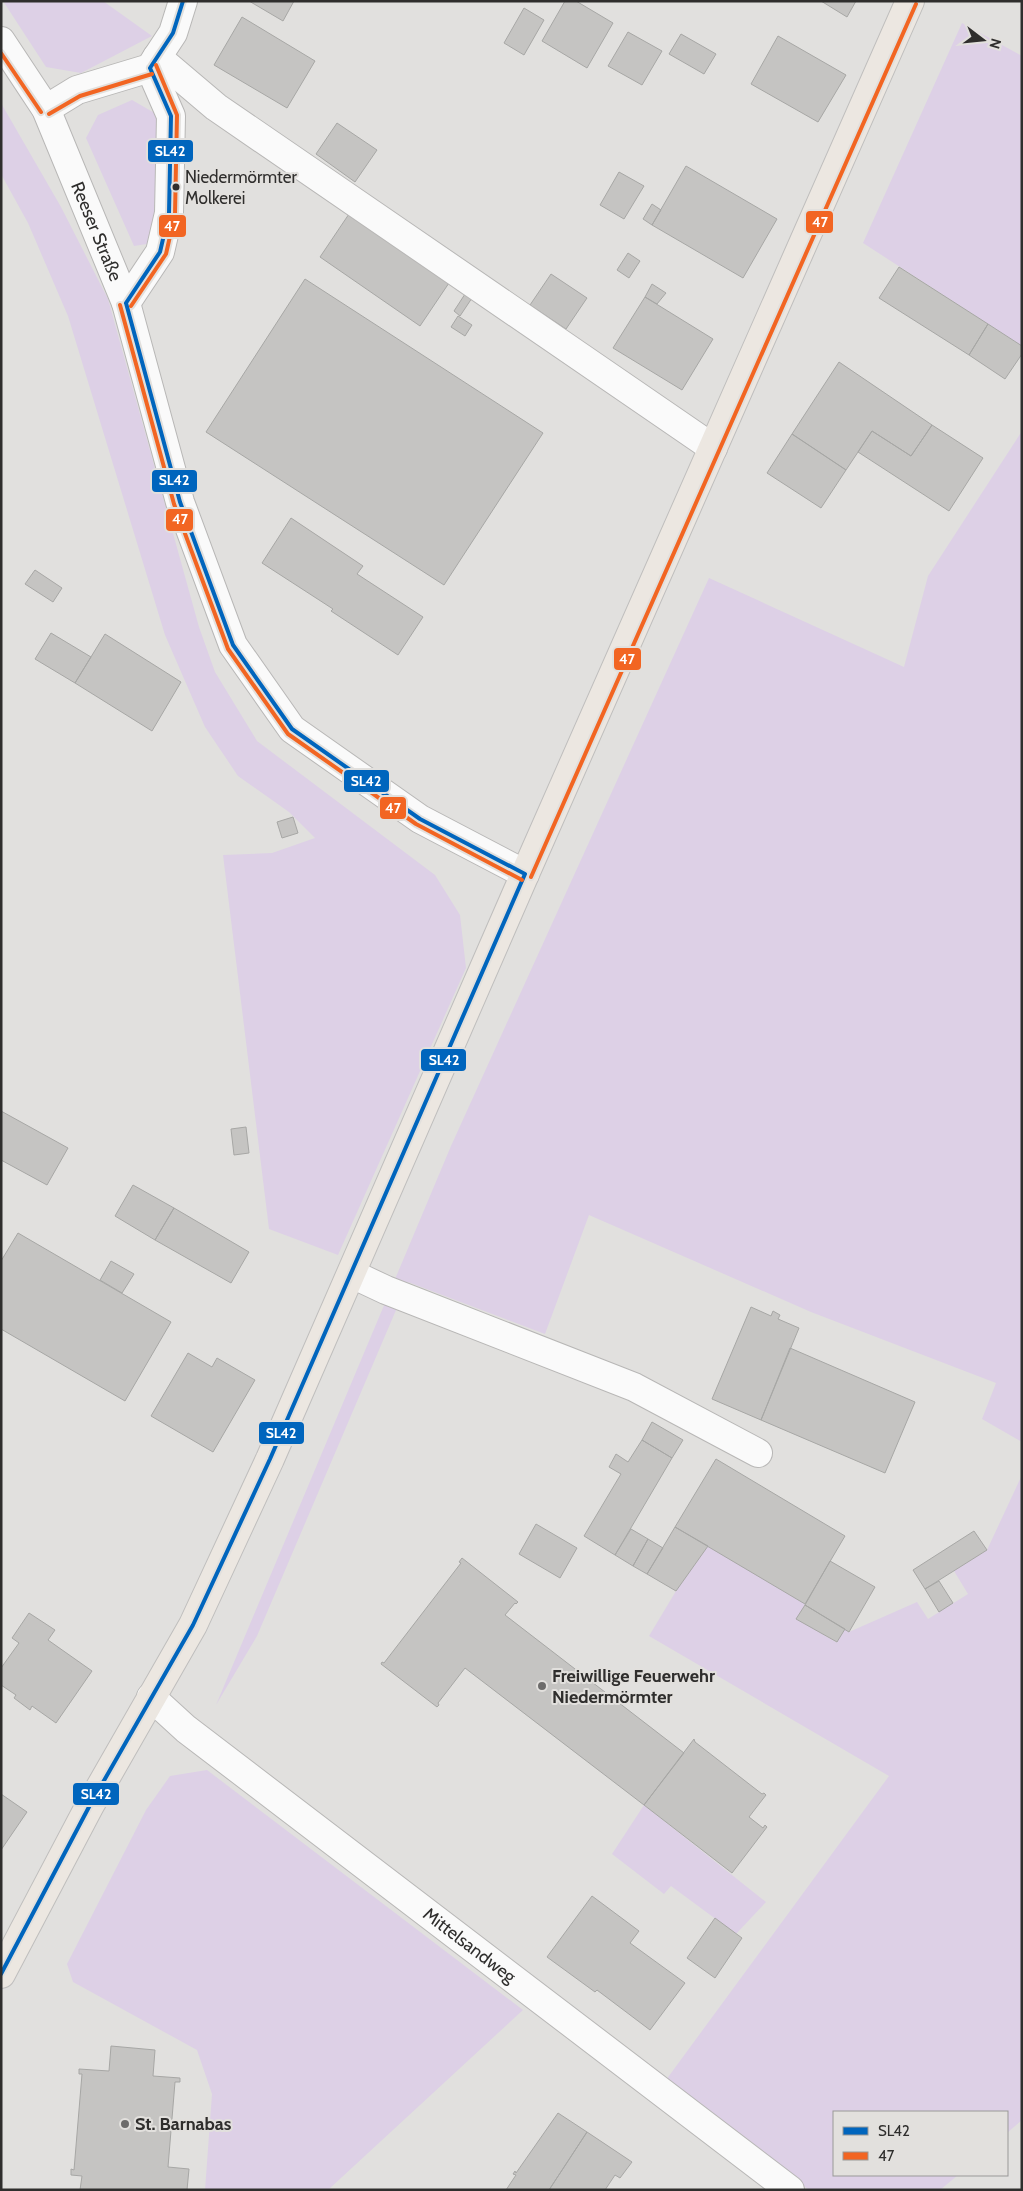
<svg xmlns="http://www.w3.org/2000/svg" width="1023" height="2191" font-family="Cabin,sans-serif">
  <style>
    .green { fill: #ddd0e6 }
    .building { fill: #c5c4c2; stroke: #a7a7a5 }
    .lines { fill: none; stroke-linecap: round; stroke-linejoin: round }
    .minor-casing { stroke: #b8b7b6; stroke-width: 30 }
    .major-casing { stroke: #bfbebd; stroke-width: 30 }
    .minor { stroke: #fafafa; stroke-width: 28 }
    .major { stroke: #ece7e1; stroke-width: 28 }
    .bus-1-casing { stroke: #e2e0dd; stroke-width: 8 }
    .bus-2-casing { stroke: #e2e0dd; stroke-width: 8 }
    .bus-1 { stroke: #0065bd; stroke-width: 4 }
    .bus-2 { stroke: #f26522; stroke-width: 4 }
    .bus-dot { fill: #2f2e2d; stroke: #e2e0dd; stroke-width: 2 }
    .poi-dot { fill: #6d6c6b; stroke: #e2e0dd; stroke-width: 2 }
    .labels { text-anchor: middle; stroke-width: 4; stroke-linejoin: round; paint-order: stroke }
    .bus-label { font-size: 17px; fill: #2f2e2d; stroke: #e2e0dd; text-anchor: start }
    .street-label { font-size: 18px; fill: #2f2e2d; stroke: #e2e0dd }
    .poi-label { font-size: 18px; font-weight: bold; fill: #2f2e2d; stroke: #e2e0dd; text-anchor: start }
    .line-badge { stroke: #e2e0dd; stroke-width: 2 }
    .badge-label { font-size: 14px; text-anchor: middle; font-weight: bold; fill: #fff }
  </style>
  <rect width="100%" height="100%" fill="#e1e0de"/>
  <path class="green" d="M 3,1 L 103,1 L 152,36 L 81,73 L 46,67 Z
    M 962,23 L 1022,56 L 1022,346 L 863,243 Z
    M 132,100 L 158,115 L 153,243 L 134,246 L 86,138 L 98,115 Z
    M 1,103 L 61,207 L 108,299 L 199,627 L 215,672 L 257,741 L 435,875 L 460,915 L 466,968 L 338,1255 L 269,1229 L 223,855 L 272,853 L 315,838 L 289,812 L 238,776 L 205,727 L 165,635 L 68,316 L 28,223 L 1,174 Z
    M 1022,431 L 1022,1442 L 982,1419 L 996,1383 L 811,1312 L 589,1215 L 545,1334 L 408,1282 L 257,1636 L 216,1705 L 451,1146 L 709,578 L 904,667 L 928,576 Z
    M 1022,1475 L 1022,2120 L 1007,2133 L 1007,2112 L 834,2112 L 834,2175 L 958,2175 L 940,2190 L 809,2190 L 666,2080 L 889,1776 L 649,1636 L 676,1591 L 708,1546 L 805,1604 L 797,1619 L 836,1642 L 845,1629 L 849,1632 L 917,1602 L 928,1619 L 968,1594 L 954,1571 L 987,1550 Z
    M 207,1770 L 523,2010 L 328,2190 L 205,2190 L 212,2094 L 197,2050 L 73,1982 L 67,1964 L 146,1810 L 170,1776 Z
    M 644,1805 L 766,1902 L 736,1934 L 671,1886 L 664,1894 L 612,1854 Z"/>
  <path class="building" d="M 249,1 L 294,1 L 283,21 Z
    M 565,1 L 576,1 L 613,23 L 587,68 L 542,41 Z
    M 821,1 L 856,1 L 847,17 Z
    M 524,8 L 544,20 L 524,55 L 504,43 Z
    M 242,17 L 315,61 L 287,108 L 214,65 Z
    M 628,32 L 662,51 L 642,85 L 608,66 Z
    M 681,34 L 716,54 L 704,74 L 669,54 Z
    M 778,36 L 846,75 L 818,122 L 751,84 Z
    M 337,123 L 377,150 L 355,182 L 316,154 Z
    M 686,166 L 777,219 L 743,278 L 652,225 Z
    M 619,172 L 644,186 L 624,219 L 600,205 Z
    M 652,204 L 661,210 L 652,225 L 643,219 Z
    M 351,211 L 451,280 L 420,326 L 320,257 Z
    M 628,253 L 640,261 L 629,278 L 617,270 Z
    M 899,267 L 988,324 L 969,355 L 879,298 Z
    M 551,274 L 587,298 L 566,329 L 530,305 Z
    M 305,279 L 543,433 L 444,585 L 206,432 Z
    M 652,284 L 666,293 L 657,304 L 645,297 Z
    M 467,291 L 474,295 L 460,316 L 454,311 Z
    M 645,297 L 713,339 L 682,390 L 613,348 Z
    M 458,316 L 472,325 L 465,336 L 451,327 Z
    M 988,324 L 1022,346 L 1022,354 L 1005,379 L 969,355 Z
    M 839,362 L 932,425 L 911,456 L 872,431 L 846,470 L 792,434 Z
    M 932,425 L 983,458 L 949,511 L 858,452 L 872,431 L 911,456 Z
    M 792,434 L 846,470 L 821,508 L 767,473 Z
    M 291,518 L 363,566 L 357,574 L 423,617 L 398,655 L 331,611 L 333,609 L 262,563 Z
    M 35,570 L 62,588 L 53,602 L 25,584 Z
    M 51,633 L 91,657 L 75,683 L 35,659 Z
    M 105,634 L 181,682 L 152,731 L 75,683 Z
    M 293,817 L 298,833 L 282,838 L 277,822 Z
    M 1,1111 L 68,1148 L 47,1185 L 1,1160 Z
    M 246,1127 L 249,1153 L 234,1155 L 231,1129 Z
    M 133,1185 L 174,1208 L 155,1240 L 115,1216 Z
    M 174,1208 L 249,1252 L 231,1283 L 155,1240 Z
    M 18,1233 L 171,1322 L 125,1401 L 1,1329 L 1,1261 Z
    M 111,1261 L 134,1274 L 122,1293 L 100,1280 Z
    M 751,1307 L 771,1316 L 773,1311 L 780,1315 L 778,1319 L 799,1328 L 761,1420 L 712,1399 Z
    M 790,1348 L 915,1402 L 885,1473 L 761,1420 Z
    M 188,1353 L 212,1367 L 217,1358 L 255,1380 L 213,1452 L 151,1416 Z
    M 652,1422 L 683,1440 L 672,1458 L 642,1440 Z
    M 642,1440 L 672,1458 L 615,1555 L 584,1536 L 621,1474 L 609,1467 L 616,1454 L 628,1462 Z
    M 716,1459 L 845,1536 L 805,1604 L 675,1527 Z
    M 536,1524 L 577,1548 L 560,1578 L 519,1554 Z
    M 675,1527 L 708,1546 L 676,1591 L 647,1574 Z
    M 631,1529 L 648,1539 L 633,1566 L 615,1555 Z
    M 974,1531 L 987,1550 L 925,1589 L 913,1570 Z
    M 648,1539 L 663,1548 L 647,1574 L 633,1566 Z
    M 462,1558 L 518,1602 L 516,1604 L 515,1603 L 505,1615 L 684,1753 L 644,1805 L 465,1668 L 438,1703 L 439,1705 L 437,1707 L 381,1664 L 382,1662 L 384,1663 L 461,1563 L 459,1562 Z
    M 830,1561 L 875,1587 L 849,1632 L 805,1605 Z
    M 939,1581 L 953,1603 L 939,1612 L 925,1589 Z
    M 805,1605 L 845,1629 L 837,1642 L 796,1619 Z
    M 29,1613 L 55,1630 L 48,1640 L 92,1671 L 56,1723 L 32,1706 L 30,1710 L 14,1698 L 16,1695 L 1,1685 L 1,1668 L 19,1643 L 12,1638 Z
    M 694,1739 L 695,1742 L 762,1794 L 764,1793 L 766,1795 L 749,1817 L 763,1828 L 765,1825 L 767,1827 L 732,1873 L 644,1805 Z
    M 1,1794 L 27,1812 L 1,1850 Z
    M 592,1896 L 639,1931 L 630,1943 L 685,1983 L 650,2030 L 597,1990 L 595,1992 L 547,1957 Z
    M 715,1918 L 742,1938 L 715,1978 L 687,1958 Z
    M 111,2046 L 155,2050 L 153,2076 L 180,2078 L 180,2082 L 175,2082 L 168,2167 L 189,2169 L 187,2190 L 80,2190 L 82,2176 L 71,2175 L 71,2169 L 74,2170 L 82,2074 L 79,2074 L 79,2069 L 109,2071 Z
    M 558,2113 L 587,2132 L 549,2190 L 506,2190 L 516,2175 L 513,2174 L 515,2171 L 516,2173 Z
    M 587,2132 L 632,2162 L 620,2178 L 615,2175 L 605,2190 L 549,2190 Z"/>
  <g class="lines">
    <defs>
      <g id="minor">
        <path id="s1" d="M 1,41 L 46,109 L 126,303 L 180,502 L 233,645 L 292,729 L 420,819 L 525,874"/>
        <path d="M 157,57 L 216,107 L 713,448"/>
        <path d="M 46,109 L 77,90 L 150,68 L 173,33 L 183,1"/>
        <path d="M 126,303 L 160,252 L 169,213 L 171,116 L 150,68"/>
        <path d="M 352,1274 L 386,1290 L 634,1387 L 758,1453"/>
        <path id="s2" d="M 151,1697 L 186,1729 L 790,2190"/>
      </g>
      <path id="major" d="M 1,1974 L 90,1805 L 193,1625 L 270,1459 L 525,874 L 910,1"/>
    </defs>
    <use href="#minor" class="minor-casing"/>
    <use href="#major" class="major-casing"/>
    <use href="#minor" class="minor"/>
    <use href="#major" class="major"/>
    <defs>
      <path id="bus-1" d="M 150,68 L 173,33 L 183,1
        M 126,303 L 180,502 L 233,645 L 292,729 L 420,819 L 525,874
        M 126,303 L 160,252 L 169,213 L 171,116 L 150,68
        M 1,1974 L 90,1805 L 193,1625 L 270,1459 L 525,874"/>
      <path id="bus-2" d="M 1,53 L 41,112
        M 49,114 L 80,96 L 152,74
        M 120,305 L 174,504 L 228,649 L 288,734 L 416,824 L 522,880
        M 131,306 L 166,254 L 175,214 L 177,115 L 156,65
        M 531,877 L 916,4"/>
    </defs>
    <use href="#bus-1" class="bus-1-casing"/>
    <use href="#bus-2" class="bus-2-casing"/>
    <use href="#bus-1" class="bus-1"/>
    <use href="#bus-2" class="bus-2"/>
  </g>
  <circle class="bus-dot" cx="176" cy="187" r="4.5"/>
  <g class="poi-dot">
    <circle cx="542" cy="1686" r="5"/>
    <circle cx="125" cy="2124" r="5"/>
  </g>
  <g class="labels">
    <g class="bus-label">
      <text x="185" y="183">Niedermörmter<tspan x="185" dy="21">Molkerei</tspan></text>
    </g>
    <g class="street-label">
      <text dy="6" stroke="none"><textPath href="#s1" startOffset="214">Reeser Straße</textPath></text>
      <text dy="6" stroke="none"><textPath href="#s2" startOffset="404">Mittelsandweg</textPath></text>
    </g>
    <g class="poi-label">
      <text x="552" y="1682">Freiwillige Feuerwehr<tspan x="552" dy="21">Niedermörmter</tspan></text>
      <text x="135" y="2130">St. Barnabas</text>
    </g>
  </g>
  <g class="line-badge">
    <rect x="147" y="139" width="47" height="24" rx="5" fill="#0065bd"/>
    <rect x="805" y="210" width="29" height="24" rx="5" fill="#f26522"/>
    <rect x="158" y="214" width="29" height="24" rx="5" fill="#f26522"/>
    <rect x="151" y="469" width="47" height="24" rx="5" fill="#0065bd"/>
    <rect x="165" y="508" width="29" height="24" rx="5" fill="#f26522"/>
    <rect x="613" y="647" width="29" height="24" rx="5" fill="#f26522"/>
    <rect x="343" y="769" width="47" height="24" rx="5" fill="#0065bd"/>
    <rect x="379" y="796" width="28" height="24" rx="5" fill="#f26522"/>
    <rect x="420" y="1048" width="47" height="24" rx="5" fill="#0065bd"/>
    <rect x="258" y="1421" width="47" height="24" rx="5" fill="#0065bd"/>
    <rect x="72" y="1782" width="48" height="24" rx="5" fill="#0065bd"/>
  </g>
  <g class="badge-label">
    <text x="170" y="156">SL42</text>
    <text x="820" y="227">47</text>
    <text x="172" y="231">47</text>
    <text x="174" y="485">SL42</text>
    <text x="180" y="524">47</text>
    <text x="627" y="664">47</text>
    <text x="366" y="786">SL42</text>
    <text x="393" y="813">47</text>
    <text x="444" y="1065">SL42</text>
    <text x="281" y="1438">SL42</text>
    <text x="96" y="1799">SL42</text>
  </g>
  <rect width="1023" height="2191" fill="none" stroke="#2f2e2d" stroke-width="5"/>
  <rect x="833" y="2111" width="175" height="65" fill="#e2e0dd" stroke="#9a9997"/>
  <rect x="843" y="2127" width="25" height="8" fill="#0065bd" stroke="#9a9997"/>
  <text x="878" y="2136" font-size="15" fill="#2f2e2d">SL42</text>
  <rect x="843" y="2152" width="25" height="8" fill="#f26522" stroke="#9a9997"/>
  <text x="878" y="2161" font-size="15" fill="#2f2e2d">47</text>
  <g transform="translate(983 40) rotate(106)" stroke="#e2e0dd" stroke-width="4" paint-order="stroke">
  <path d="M0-4L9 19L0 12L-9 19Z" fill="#2f2e2d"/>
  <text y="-8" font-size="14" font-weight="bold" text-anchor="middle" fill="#2f2e2d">N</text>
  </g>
</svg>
